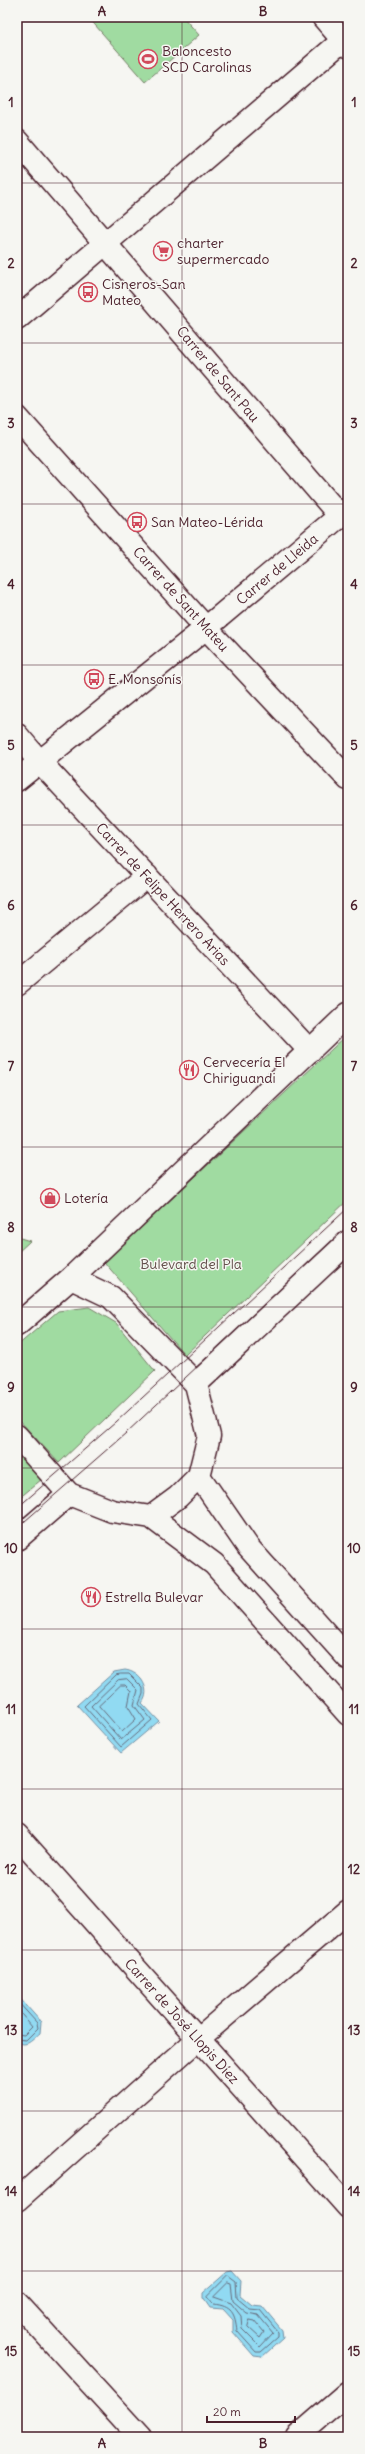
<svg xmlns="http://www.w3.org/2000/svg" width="365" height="2454" font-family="Delius,sans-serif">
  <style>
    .green { fill: #a0dba1; stroke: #757d66 }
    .water { fill: #91daf2; stroke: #758fa2 }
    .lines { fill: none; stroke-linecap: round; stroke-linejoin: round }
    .shore { stroke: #666a7b; stroke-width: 1 }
    .street-casing { stroke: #4a1f2b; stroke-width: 25 }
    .secondary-casing { stroke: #4a1f2b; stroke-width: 25 }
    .street { stroke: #f6f6f2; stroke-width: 22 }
    .secondary { stroke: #f6f6f2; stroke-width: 22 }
    .tram { stroke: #4a1f2b; stroke-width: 1 }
    .grid { fill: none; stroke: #4a1f2b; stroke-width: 1; stroke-opacity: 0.55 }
    .labels { text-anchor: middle; stroke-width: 3; stroke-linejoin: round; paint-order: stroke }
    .poi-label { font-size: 14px; fill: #4a1f2b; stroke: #f6f6f2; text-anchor: start }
    .street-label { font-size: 14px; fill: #4a1f2b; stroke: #f6f6f2 }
    .park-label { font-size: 14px; fill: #604e48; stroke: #f6f6f2 }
    .neatline { fill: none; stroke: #4a1f2b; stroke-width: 1.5 }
    .grid-label { font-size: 13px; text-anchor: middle; font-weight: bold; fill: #4a1f2b }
  </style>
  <rect width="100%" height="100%" fill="#f6f6f2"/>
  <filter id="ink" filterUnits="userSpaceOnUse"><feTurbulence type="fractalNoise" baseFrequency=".025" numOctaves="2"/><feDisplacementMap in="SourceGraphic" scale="8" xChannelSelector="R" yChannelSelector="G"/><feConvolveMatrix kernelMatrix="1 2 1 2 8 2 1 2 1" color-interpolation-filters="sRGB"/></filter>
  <g filter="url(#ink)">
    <path class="green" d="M 88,17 L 183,17 L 199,35 L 145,82 Z
      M 348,1034 L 348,1200 L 185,1355 L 104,1262 Z
      M 17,1237 L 30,1241 L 17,1253 Z
      M 89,1307 L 116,1323 L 155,1371 L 59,1463 L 17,1418 L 17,1346 L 58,1311 Z
      M 17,1454 L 42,1479 L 17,1500 Z"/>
    <path class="water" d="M 125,1670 C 141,1672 152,1690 142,1703 L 159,1721 L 121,1753 L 77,1705 L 114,1672 Z
      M 17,1995 L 41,2022 L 40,2033 C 33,2039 26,2049 17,2041 Z
      M 232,2271 L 241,2281 L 240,2295 L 252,2305 L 262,2306 L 282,2330 L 283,2338 L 262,2357 L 254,2356 L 233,2332 L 233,2320 L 223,2309 L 210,2308 L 203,2298 L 203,2293 L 227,2272 Z"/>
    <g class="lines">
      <path class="shore" d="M 121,1674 L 129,1674 L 143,1688 L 143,1694 L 139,1704 L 152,1720 L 121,1747 L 84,1706 L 116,1675 Z
        M 127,1679 L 138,1690 L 134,1705 L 145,1720 L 121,1740 L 91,1706 L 118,1680 Z
        M 121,1685 L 125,1685 L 131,1691 L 128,1706 L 136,1719 L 122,1732 L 99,1706 Z
        M 17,2001 L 37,2023 L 38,2028 L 26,2040 L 17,2039
        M 17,2009 L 32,2027 L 24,2035 L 17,2034
        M 228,2276 L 236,2282 L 237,2298 L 250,2309 L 260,2310 L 278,2332 L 278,2337 L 261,2352 L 256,2352 L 237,2331 C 235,2313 232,2306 213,2304 L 207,2297 Z
        M 228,2283 L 231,2284 L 233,2301 L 247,2313 L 258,2315 L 273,2333 L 260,2347 L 242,2329 L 241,2316 L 231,2303 L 214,2297 Z
        M 250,2320 L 255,2321 L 264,2332 L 260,2338 L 248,2327 Z"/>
      <defs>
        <path id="street" d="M 323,17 L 348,46
          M 17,141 L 340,516
          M 17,319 L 348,36
          M 17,417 L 206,628 L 348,779
          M 17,735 L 40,762 L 310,1051
          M 17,780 L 206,628 L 348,509
          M 17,984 L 147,876
          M 17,1539 L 69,1494
          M 17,1835 L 348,2207
          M 17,2200 L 198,2039 L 348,1911
          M 17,2303 L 140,2437
          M 297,2437 L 348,2393"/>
        <path id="secondary" d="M 71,1278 L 111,1297 L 196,1384 L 209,1436 L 199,1476 L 248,1547 L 348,1658
          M 17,1325 L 71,1278 L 348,1014
          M 196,1384 L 348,1242
          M 17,1436 L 69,1494 L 112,1511 L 151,1517 L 214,1564 L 348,1714
          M 151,1517 L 178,1497 L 199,1476"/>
      </defs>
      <use href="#street" class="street-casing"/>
      <use href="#secondary" class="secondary-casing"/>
      <use href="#street" class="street"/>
      <use href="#secondary" class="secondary"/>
      <path class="tram" d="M 17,1508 L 116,1422 L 348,1208
        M 17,1528 L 126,1433 L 348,1226"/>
    </g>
  </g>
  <path class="grid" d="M 182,17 L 182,2437M 17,183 L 348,183M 17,343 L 348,343M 17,504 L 348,504M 17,665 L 348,665M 17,825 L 348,825M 17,986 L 348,986M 17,1147 L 348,1147M 17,1307 L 348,1307M 17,1468 L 348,1468M 17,1629 L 348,1629M 17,1789 L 348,1789M 17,1950 L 348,1950M 17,2111 L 348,2111M 17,2271 L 348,2271"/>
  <defs>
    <symbol id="stadium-ring" viewBox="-11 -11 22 22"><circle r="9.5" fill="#f6f6f2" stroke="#d1495b" stroke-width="1.5"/><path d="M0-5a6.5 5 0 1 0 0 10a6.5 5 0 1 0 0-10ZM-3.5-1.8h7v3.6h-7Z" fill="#d1495b"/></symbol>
    <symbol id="supermarket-ring" viewBox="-11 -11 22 22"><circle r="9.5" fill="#f6f6f2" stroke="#d1495b" stroke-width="1.5"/><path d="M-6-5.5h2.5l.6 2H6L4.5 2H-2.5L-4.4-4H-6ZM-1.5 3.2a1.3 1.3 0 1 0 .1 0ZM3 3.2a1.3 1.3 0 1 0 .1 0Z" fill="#d1495b"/></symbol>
    <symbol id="bus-ring" viewBox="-11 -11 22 22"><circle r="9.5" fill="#f6f6f2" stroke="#d1495b" stroke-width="1.5"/><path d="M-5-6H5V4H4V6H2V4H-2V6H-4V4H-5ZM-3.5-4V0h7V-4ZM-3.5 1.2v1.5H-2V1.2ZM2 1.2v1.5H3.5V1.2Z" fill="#d1495b"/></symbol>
    <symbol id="restaurant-ring" viewBox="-11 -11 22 22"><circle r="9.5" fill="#f6f6f2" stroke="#d1495b" stroke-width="1.5"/><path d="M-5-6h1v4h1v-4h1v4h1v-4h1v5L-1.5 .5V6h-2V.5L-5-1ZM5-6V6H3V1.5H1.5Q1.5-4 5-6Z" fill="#d1495b"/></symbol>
    <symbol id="shop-ring" viewBox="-11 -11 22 22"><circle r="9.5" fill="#f6f6f2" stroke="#d1495b" stroke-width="1.5"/><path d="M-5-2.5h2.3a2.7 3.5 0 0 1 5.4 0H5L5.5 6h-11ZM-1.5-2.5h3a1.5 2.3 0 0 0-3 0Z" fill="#d1495b"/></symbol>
  </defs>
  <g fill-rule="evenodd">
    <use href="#stadium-ring" x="137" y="48" width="22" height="22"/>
    <use href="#supermarket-ring" x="152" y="240" width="22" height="22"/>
    <use href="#bus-ring" x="77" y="281" width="22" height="22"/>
    <use href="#bus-ring" x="126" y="511" width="22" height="22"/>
    <use href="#bus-ring" x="83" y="668" width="22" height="22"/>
    <use href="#restaurant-ring" x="178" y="1059" width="22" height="22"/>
    <use href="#shop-ring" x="39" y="1187" width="22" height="22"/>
    <use href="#restaurant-ring" x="80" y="1586" width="22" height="22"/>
  </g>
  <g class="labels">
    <g class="poi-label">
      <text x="162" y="56">Baloncesto<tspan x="162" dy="16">SCD Carolinas</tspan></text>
      <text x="177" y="248">charter<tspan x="177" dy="16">supermercado</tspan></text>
      <text x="102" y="289">Cisneros-San<tspan x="102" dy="16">Mateo</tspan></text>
      <text x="151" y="527">San Mateo-Lérida</text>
      <text x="108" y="684">E. Monsonís</text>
      <text x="203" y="1067">Cervecería El<tspan x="203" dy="16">Chiriguandi</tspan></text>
      <text x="64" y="1203">Lotería</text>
      <text x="105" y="1602">Estrella Bulevar</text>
    </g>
    <g class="street-label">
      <text transform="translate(218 374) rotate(50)" y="5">Carrer de Sant Pau</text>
      <text transform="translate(277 569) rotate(-40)" y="5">Carrer de Lleida</text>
      <text transform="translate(181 599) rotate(48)" y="5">Carrer de Sant Mateu</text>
      <text transform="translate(163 894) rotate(47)" y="5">Carrer de Felipe Herrero Arias</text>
      <text transform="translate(182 2021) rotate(48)" y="5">Carrer de José Llopis Díez</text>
    </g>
    <g class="park-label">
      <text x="191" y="1269">Bulevard del Pla</text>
    </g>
  </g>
  <rect width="365" height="2454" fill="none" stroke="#f6f6f2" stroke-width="44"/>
  <path d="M207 2416v6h88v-6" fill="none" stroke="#4a1f2b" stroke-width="2"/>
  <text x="213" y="2416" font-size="12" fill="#4a1f2b" stroke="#f6f6f2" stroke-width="3" paint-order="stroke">20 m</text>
  <rect x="22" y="22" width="321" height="2410" class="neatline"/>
  <g class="grid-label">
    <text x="102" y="16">A</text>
    <text x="263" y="16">B</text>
    <text x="11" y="107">1</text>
    <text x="354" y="107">1</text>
    <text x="11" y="268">2</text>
    <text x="354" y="268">2</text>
    <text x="11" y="428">3</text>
    <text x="354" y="428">3</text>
    <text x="11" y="589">4</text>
    <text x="354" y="589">4</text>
    <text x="11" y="750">5</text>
    <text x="354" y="750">5</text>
    <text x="11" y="910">6</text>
    <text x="354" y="910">6</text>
    <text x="11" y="1071">7</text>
    <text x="354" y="1071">7</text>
    <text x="11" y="1232">8</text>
    <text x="354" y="1232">8</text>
    <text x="11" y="1392">9</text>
    <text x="354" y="1392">9</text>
    <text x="11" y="1553">10</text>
    <text x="354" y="1553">10</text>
    <text x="11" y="1714">11</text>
    <text x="354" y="1714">11</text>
    <text x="11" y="1874">12</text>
    <text x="354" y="1874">12</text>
    <text x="11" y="2035">13</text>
    <text x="354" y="2035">13</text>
    <text x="11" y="2196">14</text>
    <text x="354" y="2196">14</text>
    <text x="11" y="2356">15</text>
    <text x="354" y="2356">15</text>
    <text x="102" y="2448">A</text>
    <text x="263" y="2448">B</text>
  </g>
</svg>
